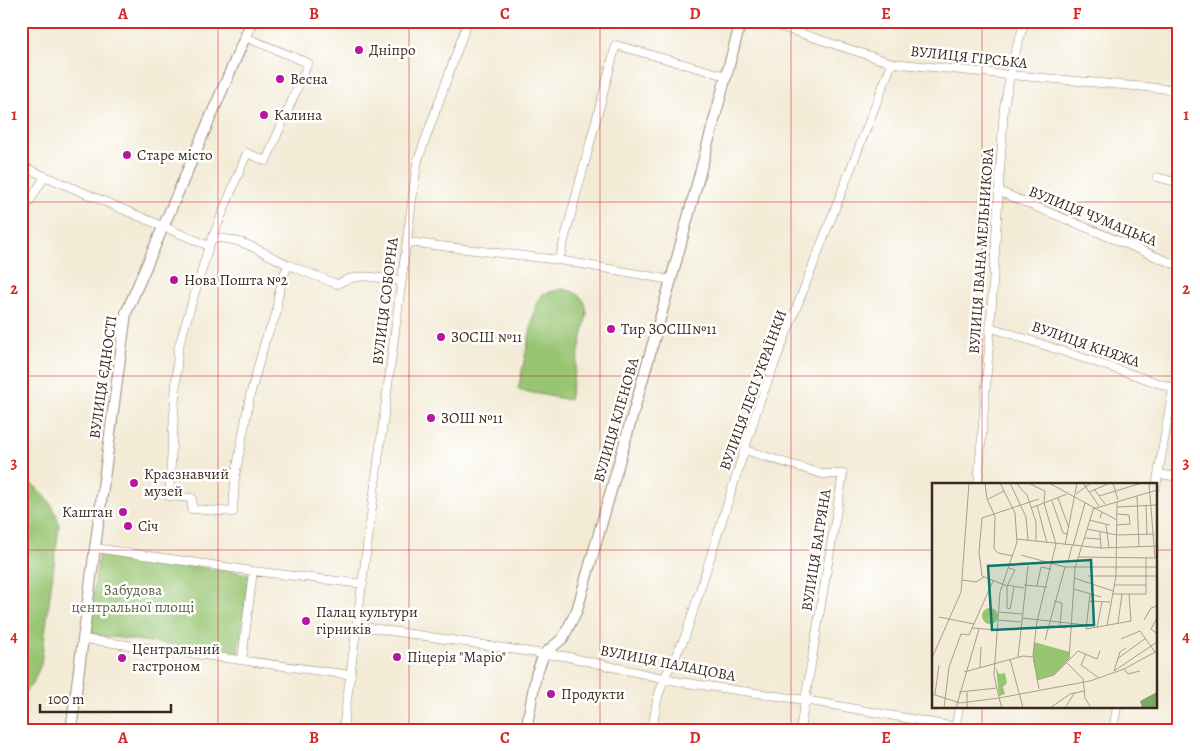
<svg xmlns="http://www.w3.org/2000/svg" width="1200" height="751" font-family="Alegreya,serif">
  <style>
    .green { fill: #98c572; stroke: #6a7848 }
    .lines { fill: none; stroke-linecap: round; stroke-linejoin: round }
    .minor-casing { stroke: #978a7a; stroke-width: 9 }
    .tertiary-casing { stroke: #978a7a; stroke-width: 12 }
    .minor { stroke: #fff; stroke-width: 8 }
    .tertiary { stroke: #fff; stroke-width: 10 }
    .grid { fill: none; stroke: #d62828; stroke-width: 1; stroke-opacity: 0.55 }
    .poi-dot { fill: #b5179e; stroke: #fff; stroke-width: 2 }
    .labels { text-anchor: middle; stroke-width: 5; stroke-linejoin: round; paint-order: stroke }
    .poi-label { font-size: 15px; fill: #3b2a1e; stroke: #fff; text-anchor: start }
    .street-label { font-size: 15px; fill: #3b2a1e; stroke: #fff }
    .park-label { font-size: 15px; fill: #5c603b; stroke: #fff }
    .inset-road { fill: none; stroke: #a99e8c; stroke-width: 1 }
    .view { fill: #0f766e; fill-opacity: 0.15; stroke: #0f766e; stroke-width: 2.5 }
    .inset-edge { fill: none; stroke: #3b2a1e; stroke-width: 2.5 }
    .neatline { fill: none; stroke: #d62828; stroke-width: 2 }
    .grid-label { font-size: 16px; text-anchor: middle; font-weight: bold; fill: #d62828 }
  </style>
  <rect width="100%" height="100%" fill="#fff"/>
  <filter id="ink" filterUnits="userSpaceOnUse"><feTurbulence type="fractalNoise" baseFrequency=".02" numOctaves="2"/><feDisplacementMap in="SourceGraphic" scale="10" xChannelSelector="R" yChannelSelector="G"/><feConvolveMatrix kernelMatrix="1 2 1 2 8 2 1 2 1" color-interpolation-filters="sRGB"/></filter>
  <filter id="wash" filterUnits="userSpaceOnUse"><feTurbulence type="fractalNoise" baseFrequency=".0096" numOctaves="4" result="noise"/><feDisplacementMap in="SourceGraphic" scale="20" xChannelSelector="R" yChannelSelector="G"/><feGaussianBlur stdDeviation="1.12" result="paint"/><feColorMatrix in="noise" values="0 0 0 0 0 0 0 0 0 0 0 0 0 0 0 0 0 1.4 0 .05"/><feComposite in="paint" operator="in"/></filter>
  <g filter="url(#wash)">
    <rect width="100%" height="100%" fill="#f3ebd6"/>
    <path class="green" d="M 562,289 C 577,291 586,298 587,313 L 569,400 L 518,390 L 536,304 L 543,294 Z
      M 21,477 C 41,489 55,503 59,526 L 41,664 L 33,683 L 21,696 Z
      M 99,553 L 250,574 L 238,653 L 87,634 Z"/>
  </g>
  <g filter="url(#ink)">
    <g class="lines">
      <defs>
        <path id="minor" d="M 763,21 L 892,63 L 1010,75 L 1179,90
          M 21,166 L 209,246 L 247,153 L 266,161 L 308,63 L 245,37
          M 1157,177 L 1179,183
          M 998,191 L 1179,266
          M 21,216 L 45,176
          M 212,238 C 241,237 263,253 289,265 C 305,272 321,278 337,284 C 364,270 374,280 402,280
          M 407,242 L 559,260 L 671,280
          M 209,246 L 178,349 L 169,496 L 192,498 L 192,509 L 233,512 L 235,477 L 250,396 L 265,341 L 276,315 L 278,297 L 284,274 L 289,265
          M 559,260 L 616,45 L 726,76
          M 990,327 L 1179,390
          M 745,450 L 822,474 L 843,474 L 800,730
          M 1158,474 L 1179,477
          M 978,485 L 990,334 L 1004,107 L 1014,56 L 1025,21
          M 1156,487 L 1173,388
          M 95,548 L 253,571 L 363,584
          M 358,626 L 544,654 L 564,656 L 680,682 L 805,700 L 973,730
          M 83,639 L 351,675
          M 242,660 L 253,571
          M 343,730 L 417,163 L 465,29
          M 652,730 L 657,700 L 664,679 L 685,637 L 760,401 L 892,63
          M 955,730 L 959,707
          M 1113,730 L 1117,707"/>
        <path id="tertiary" d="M 71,730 L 126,313 L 252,21
          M 526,730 L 536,675 L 544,654 L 563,638 L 577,610 L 671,280 L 741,21"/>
      </defs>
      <use href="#minor" class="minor-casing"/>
      <use href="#tertiary" class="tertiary-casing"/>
      <use href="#minor" class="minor"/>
      <use href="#tertiary" class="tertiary"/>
    </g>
  </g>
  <path class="grid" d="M 218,21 L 218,730M 409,21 L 409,730M 600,21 L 600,730M 791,21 L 791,730M 982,21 L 982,485M 21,202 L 1179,202M 21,376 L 1179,376M 21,550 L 934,550M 1156,550 L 1179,550M 982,707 L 982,730"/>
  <g class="poi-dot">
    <circle cx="359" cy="50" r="5"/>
    <circle cx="280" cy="79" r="5"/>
    <circle cx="264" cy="115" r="5"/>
    <circle cx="127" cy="155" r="5"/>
    <circle cx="174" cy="280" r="5"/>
    <circle cx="611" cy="329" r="5"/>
    <circle cx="441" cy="337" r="5"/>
    <circle cx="431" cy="418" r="5"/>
    <circle cx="134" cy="483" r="5"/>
    <circle cx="123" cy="512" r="5"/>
    <circle cx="128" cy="526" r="5"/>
    <circle cx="306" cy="621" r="5"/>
    <circle cx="397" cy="657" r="5"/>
    <circle cx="122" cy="658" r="5"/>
    <circle cx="551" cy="694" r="5"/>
  </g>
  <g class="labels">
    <g class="poi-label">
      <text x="369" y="55">Дніпро</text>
      <text x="290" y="84">Весна</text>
      <text x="274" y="120">Калина</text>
      <text x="137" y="160">Старе місто</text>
      <text x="184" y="285">Нова Пошта №2</text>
      <text x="621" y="334">Тир ЗОСШ№11</text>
      <text x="451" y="342">ЗОСШ №11</text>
      <text x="441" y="423">ЗОШ №11</text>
      <text x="144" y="479">Краєзнавчий<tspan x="144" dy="17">музей</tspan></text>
      <text x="113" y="517" text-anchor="end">Каштан</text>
      <text x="138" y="531">Січ</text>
      <text x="316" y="617">Палац культури<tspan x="316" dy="17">гірників</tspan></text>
      <text x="132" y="654">Центральний<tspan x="132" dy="17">гастроном</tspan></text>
      <text x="407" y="662">Піцерія "Маріо"</text>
      <text x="561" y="699">Продукти</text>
    </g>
    <g class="street-label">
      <text transform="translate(969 57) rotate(6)" y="5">ВУЛИЦЯ ГІРСЬКА</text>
      <text transform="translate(1093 216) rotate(22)" y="5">ВУЛИЦЯ ЧУМАЦЬКА</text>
      <text transform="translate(981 251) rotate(-86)" y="5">ВУЛИЦЯ ІВАНА МЕЛЬНИКОВА</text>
      <text transform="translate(385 301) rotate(-83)" y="5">ВУЛИЦЯ СОБОРНА</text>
      <text transform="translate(1086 344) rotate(19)" y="5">ВУЛИЦЯ КНЯЖА</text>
      <text transform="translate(103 377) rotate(-82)" y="5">ВУЛИЦЯ ЄДНОСТІ</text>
      <text transform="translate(753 390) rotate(-70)" y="5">ВУЛИЦЯ ЛЕСІ УКРАЇНКИ</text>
      <text transform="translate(616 420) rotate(-74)" y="5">ВУЛИЦЯ КЛЕНОВА</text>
      <text transform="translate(816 550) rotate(-81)" y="5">ВУЛИЦЯ БАГРЯНА</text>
      <text transform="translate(668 663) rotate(11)" y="5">ВУЛИЦЯ ПАЛАЦОВА</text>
    </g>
    <g class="park-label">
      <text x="133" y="595">Забудова<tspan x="133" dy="17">центральної площі</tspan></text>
    </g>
  </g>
  <g transform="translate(932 483)">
    <rect width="225" height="225" fill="#f3ebd6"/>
    <path d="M50 133a8 8 0 1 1 16 0a8 8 0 1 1-16 0ZM 102,159 L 138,169 L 137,176 L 122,192 L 105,197 L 101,177 ZM 64,184 L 67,191 L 73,190 L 75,200 L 71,204 L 73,211 L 67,213 Z" fill="#98c572"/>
    <path d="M 225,209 L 225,225 L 210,225 L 208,218 Z" fill="#7aaa64"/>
    <path class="inset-road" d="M 53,0 L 55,16 L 63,33 L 62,66 L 66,70 L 81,73M 78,0 L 94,34 L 96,57M 84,0 L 95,12 L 104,39 L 104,58M 96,0 L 113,8 L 112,20M 117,0 L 170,29 L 168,35M 151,0 L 167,23M 181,0 L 186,17M 217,0 L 223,75M 162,6 L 173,21M 157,9 L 178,0M 144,11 L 159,0M 167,13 L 210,0M 205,13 L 207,64M 126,15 L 137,45M 56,16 L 72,8M 120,18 L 131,50 L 136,51M 105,22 L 115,60M 214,22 L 215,52M 185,24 L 225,22M 99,25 L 135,11M 161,26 L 225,7M 170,29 L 185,37M 157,37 L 178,42M 174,42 L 177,65M 185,42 L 198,41 L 197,32 L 185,31M 155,46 L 185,52 L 222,51M 168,49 L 169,65M 152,55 L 168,56M 85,56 L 169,65 L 225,63M 133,62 L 145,0M 141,63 L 153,20M 89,72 L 133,84 L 225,84M 146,74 L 225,75M 136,79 L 140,63M 77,85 L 83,87 L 75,103 L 50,93 L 47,69 L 50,35 L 107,16M 156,93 L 225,93M 142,95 L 181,108M 30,97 L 44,99 L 52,94M 75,102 L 92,105M 92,102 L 115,104M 183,102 L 214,102M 75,103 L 75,125 L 78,126 L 82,104M 105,103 L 109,84 L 119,86M 142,106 L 169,114M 158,111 L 154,146 L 199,138 L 197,111M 180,111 L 214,111 L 214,75M 122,118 L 130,120 L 128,144M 157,118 L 178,119M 67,129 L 90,131M 7,134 L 42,141M 90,135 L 154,142M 66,137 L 89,139M 212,137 L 219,125 L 225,123M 186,140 L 190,111M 119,143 L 134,145M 175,143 L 184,93 L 185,19M 40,145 L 65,147M 165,145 L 170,119M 224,150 L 219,146 L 225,135M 189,156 L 208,148 L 223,169M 113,157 L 133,84M 154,171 L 149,182 L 167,195M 86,174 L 96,83M 0,175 L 29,109 L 37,0M 78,176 L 91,225M 137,176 L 143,85 L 162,24M 185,176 L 214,155M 134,179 L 151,196 L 153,215 L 159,225M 48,185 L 49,164M 192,186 L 196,191 L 208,188M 182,188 L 225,159M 182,188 L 188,169 L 194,165M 32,189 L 91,173 L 101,174M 105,197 L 122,192 L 146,168 L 165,176 L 168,168M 107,206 L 101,172 L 105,138 L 124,61 L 112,20M 27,209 L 65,205M 35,209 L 35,225M 0,211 L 28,220 L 67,215 L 62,192 L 68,109 L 85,59 L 83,30 L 68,0M 3,211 L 7,182M 12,225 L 17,184 L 29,151 L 37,152 L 61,98M 24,225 L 47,146M 70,225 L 67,215 L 158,198 L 192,186 L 225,168M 118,225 L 138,211 L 152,208M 133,225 L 143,209"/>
    <path class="view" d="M 159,77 L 162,142 L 60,147 L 56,83 Z"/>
    <rect width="225" height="225" class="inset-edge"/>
  </g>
  <rect width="1200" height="751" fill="none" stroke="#fff" stroke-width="55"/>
  <path d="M40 704v8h131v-8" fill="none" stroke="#3b2a1e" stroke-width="2.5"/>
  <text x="48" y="704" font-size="15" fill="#3b2a1e" stroke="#ffffff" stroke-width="4" paint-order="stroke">100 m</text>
  <rect x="28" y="28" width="1144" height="696" class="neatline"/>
  <g class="grid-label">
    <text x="123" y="19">A</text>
    <text x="314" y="19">B</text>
    <text x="505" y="19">C</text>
    <text x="695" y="19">D</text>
    <text x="886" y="19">E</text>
    <text x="1077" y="19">F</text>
    <text x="14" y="120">1</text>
    <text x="1186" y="120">1</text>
    <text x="14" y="294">2</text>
    <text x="1186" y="294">2</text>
    <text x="14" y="468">3</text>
    <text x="1186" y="468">3</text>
    <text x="14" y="642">4</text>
    <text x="1186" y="642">4</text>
    <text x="123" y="743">A</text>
    <text x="314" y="743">B</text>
    <text x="505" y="743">C</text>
    <text x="695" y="743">D</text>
    <text x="886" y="743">E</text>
    <text x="1077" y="743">F</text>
  </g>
</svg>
